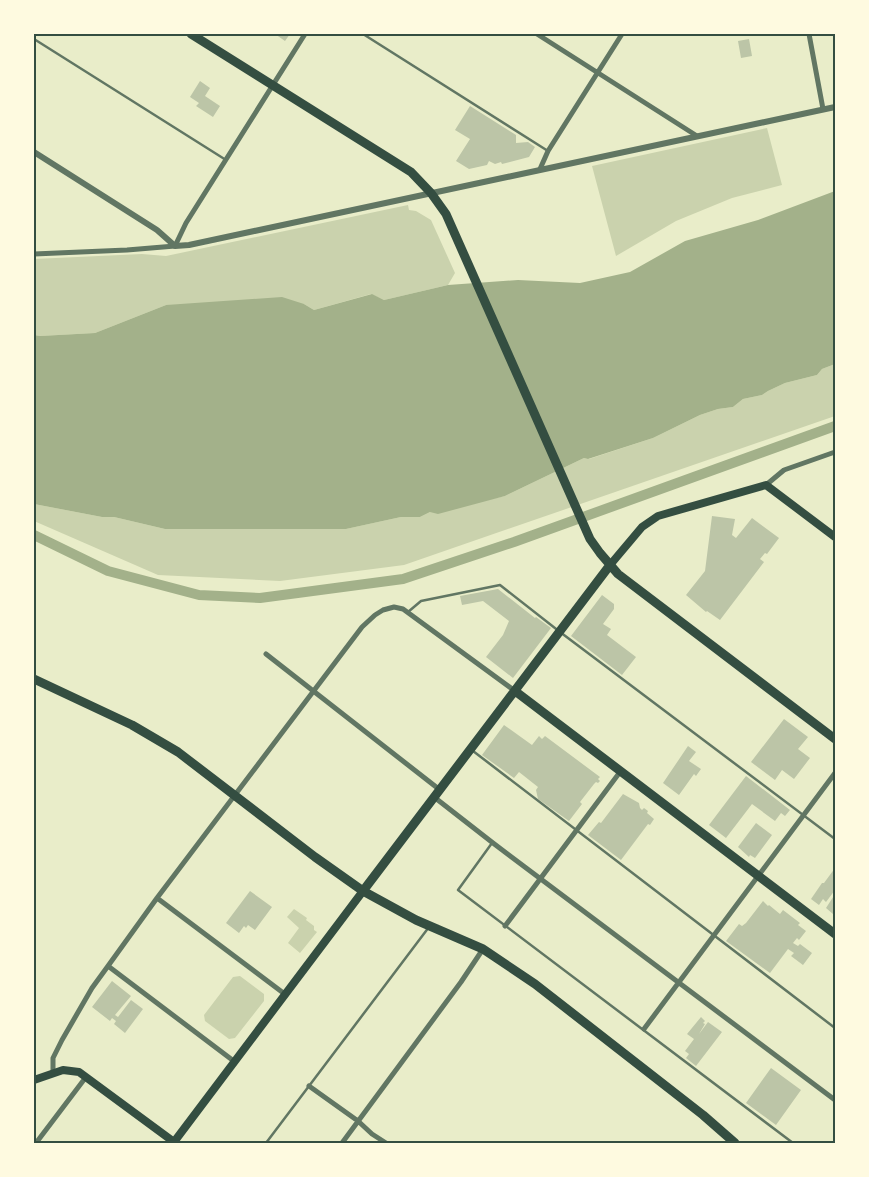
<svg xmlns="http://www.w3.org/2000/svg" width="869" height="1177" font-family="Cabin,sans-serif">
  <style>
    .green { fill: #cad2ad }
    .water { fill: #a3b18a }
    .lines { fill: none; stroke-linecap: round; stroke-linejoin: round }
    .canal { stroke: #a3b18a; stroke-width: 10 }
    .building { fill: #bcc5a7 }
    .service { stroke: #617663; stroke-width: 2.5 }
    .minor { stroke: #617663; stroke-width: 5 }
    .tertiary { stroke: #617663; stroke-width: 6 }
    .secondary { stroke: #344e41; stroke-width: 8 }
    .primary { stroke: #344e41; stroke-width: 9 }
    .neatline { fill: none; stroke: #344e41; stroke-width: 2 }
  </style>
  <rect width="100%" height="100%" fill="#e9edc9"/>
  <path class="green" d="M 767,128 L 782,185 L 732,198 L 676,221 L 616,256 L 592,166 Z
    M 408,205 L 409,210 L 416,211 L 431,220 L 455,273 L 448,285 L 384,300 L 371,294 L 314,310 L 304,304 L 166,305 L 95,333 L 40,336 L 34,335 L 34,259 L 142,254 L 166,256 Z
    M 835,364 L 835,416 L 404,565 L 280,581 L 158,575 L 34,521 L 34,504 L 102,517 L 114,517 L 165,529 L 346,529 L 401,517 L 420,517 L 430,512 L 505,496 L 584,458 L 589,459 L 653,438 L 700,415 L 718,409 L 733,407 L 743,399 L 762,395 L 768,391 L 785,383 L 817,375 L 822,369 Z
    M 294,909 L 307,918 L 306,920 L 314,926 L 314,930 L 317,932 L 300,953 L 288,943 L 299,928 L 287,917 Z
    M 240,976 L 264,994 L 264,1001 L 235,1038 L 229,1039 L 205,1021 L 204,1015 L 233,977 Z"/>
  <path class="water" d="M 835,191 L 835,364 L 822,369 L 817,375 L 785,383 L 768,391 L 762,395 L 743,399 L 733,407 L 718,409 L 700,415 L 653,438 L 588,459 L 584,458 L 505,496 L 438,514 L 430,512 L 420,517 L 401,517 L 346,529 L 165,529 L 114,517 L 102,517 L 34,504 L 34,335 L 40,336 L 95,333 L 166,305 L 282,297 L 304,304 L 314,310 L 372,294 L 384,300 L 448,285 L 518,280 L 580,283 L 630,272 L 685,241 L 758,220 Z"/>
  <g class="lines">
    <path class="canal" d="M 34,535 L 108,571 L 199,595 L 260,598 L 403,579 L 514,542 L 835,426"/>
  </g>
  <path class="building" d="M 275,34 L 290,34 L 285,41 Z
    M 749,39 L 752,56 L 741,58 L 738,41 Z
    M 200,81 L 210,88 L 205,96 L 220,106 L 213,117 L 196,106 L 199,103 L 190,97 Z
    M 470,106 L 516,135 L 516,143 L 528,142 L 535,147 L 529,157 L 502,164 L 501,162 L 495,164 L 489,161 L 487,165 L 469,169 L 456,161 L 470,139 L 455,130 Z
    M 712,516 L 735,519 L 732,535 L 736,538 L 752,518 L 779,538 L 767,554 L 765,553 L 760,559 L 764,562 L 720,620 L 707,611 L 706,612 L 686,595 L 705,571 Z
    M 498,589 L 535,618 L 536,617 L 551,628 L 513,678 L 486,657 L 503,635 L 509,621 L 483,601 L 462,605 L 460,596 Z
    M 602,595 L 614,604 L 614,609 L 603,624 L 611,629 L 607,635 L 636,657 L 622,675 L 571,636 Z
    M 784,719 L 808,737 L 798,749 L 810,758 L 794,779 L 782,770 L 775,780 L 751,762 Z
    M 504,725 L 532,745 L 539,736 L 542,739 L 545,736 L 600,777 L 598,779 L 600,781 L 598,783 L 596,782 L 594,784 L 580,802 L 582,804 L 569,821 L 538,799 L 536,790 L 538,787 L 519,772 L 514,778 L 482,755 Z
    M 688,746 L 696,752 L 689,761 L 701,769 L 696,776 L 694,774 L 679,795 L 663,783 Z
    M 746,776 L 790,810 L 785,816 L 781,813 L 775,821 L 752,804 L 726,838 L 709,825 Z
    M 623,794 L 639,803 L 640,808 L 642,810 L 644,808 L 648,811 L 647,813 L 654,819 L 650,825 L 648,824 L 621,860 L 588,835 L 599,822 L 601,823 Z
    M 756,823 L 772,835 L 755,858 L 750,855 L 749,857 L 738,847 Z
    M 835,868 L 835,885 L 834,887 L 835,890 L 826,902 L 823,899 L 819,905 L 811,899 L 822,883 L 824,883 Z
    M 250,891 L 272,907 L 255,930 L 248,925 L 246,928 L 244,926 L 239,933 L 226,923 Z
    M 835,894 L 835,910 L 833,914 L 826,908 Z
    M 763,901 L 768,906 L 769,905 L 780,914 L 783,910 L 800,923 L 798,925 L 806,931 L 799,940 L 797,938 L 793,943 L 798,946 L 800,944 L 812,953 L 803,965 L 791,956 L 794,953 L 788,949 L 770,973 L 726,941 L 739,924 L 742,926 L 746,923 Z
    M 112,981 L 131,996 L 115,1015 L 118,1017 L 131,1000 L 143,1009 L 125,1033 L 114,1024 L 116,1021 L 112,1018 L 110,1021 L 92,1007 Z
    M 701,1017 L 705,1021 L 703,1023 L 705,1024 L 699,1034 L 708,1022 L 722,1032 L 696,1066 L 686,1058 L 689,1054 L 685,1051 L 694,1039 L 687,1034 Z
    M 771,1068 L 801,1090 L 776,1125 L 746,1103 Z"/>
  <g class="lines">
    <path class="service" d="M 363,34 L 548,151
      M 34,39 L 226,160
      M 408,612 L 421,601 L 500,585 L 560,632 L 835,839
      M 473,751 L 835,1028
      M 492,843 L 458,890 L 793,1143
      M 266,1143 L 429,927"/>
    <path class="minor" d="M 537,34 L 697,136
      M 809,34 L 823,109
      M 540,169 L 548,151 L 622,34
      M 34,254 L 127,250 L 175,246 L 186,223 L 305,34
      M 766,485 L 784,470 L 835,452
      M 266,654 L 440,790
      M 434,797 L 493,843 L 835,1100
      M 157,898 L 286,995
      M 505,926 L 620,772
      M 108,966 L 235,1062
      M 644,1029 L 835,773
      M 53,1072 L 53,1058 L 62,1040 L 92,988 L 108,966 L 157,898 L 362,627 L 375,615 L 383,610 L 394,607 L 403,609 L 515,691
      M 309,1086 L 358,1121 L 372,1134 L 386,1143
      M 36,1143 L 86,1077
      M 342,1143 L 461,982 L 483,949"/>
    <path class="tertiary" d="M 34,152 L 157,230 L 175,246 L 189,245 L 835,107"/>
    <path class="secondary" d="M 610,565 L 642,527 L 658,516 L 766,485 L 835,537
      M 34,1080 L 63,1070 L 79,1072 L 174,1142 L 363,891"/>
    <path class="primary" d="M 191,34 L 411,172 L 431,193 L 446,214 L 590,539 L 600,553 L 618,574 L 835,739
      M 34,679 L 132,725 L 178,752 L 315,857 L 363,891 L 416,920 L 483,949 L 535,984 L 703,1115 L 735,1143
      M 515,691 L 835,934
      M 363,891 L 610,565"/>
  </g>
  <rect width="869" height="1177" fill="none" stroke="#fefae0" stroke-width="70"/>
  <rect x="35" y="35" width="799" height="1107" class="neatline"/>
</svg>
